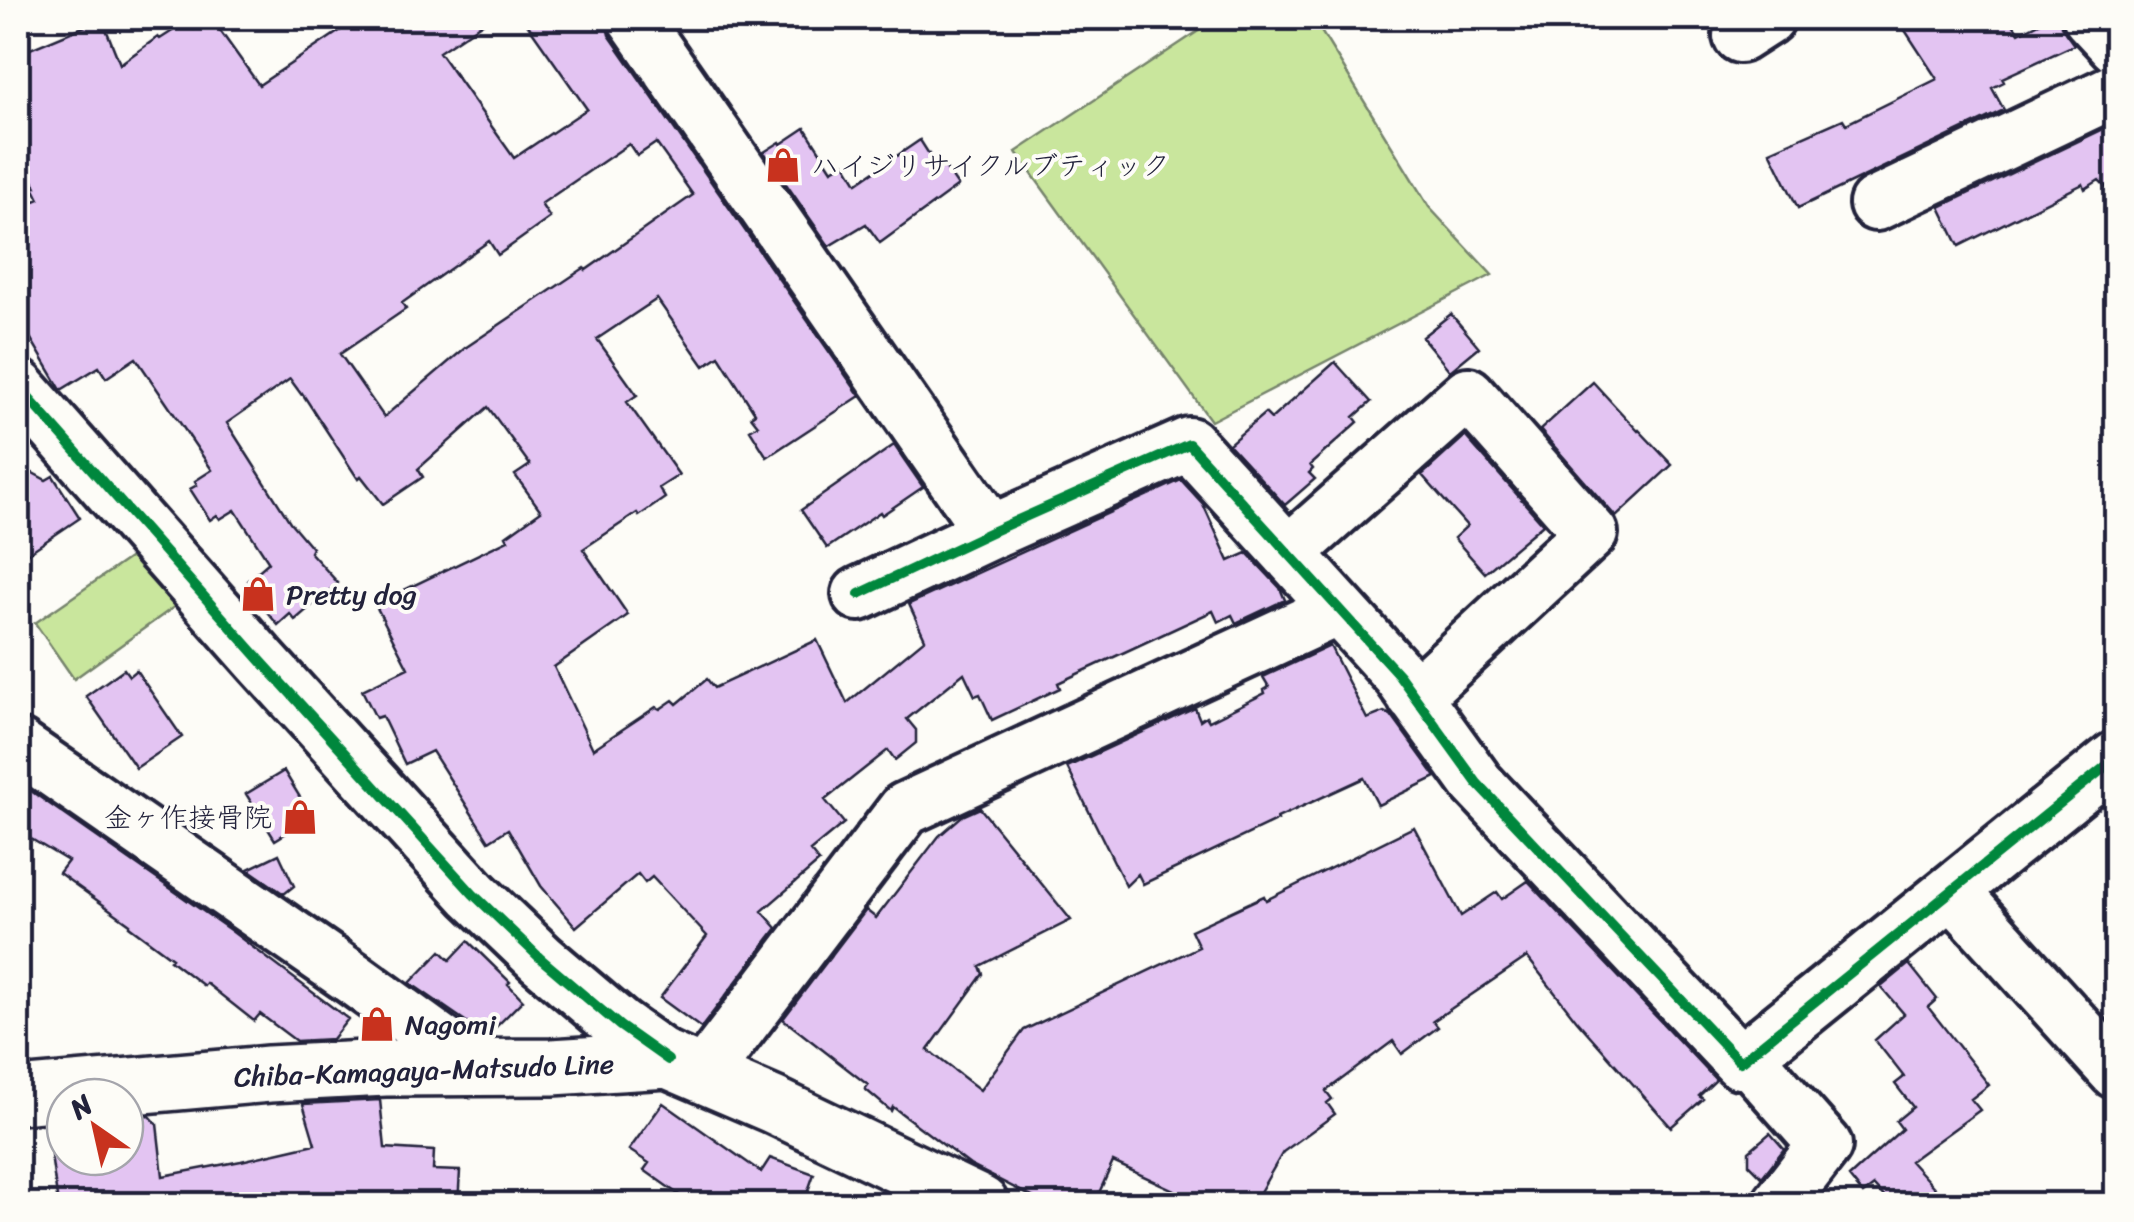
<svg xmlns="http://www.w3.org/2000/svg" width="2134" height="1222" font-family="Sriracha,'Klee One',sans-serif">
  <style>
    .green { fill: #c9e69d; stroke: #76846c; stroke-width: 2.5 }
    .building { fill: #e3c4f2; stroke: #22223b; stroke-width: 2.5; fill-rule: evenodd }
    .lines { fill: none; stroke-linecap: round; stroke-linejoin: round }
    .minor-casing { stroke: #22223b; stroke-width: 60 }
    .major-casing { stroke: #22223b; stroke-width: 62 }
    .minor { stroke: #fdfcf7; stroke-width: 52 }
    .major { stroke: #fdfcf7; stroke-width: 55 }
    .cycleway-casing { stroke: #fdfcf7; stroke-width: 16 }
    .cycleway { stroke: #00873e; stroke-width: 10 }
    .labels { text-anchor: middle; stroke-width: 8; stroke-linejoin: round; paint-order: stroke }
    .poi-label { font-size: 28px; fill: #22223b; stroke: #fdfcf7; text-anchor: start }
    .street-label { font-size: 28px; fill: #22223b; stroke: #fdfcf7 }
  </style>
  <rect width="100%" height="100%" fill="#fdfcf7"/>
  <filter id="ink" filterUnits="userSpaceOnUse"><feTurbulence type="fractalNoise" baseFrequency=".01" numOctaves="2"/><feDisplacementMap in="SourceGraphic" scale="20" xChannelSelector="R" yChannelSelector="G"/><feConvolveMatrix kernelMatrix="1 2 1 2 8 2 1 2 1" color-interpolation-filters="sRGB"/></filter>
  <g filter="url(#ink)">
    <path class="green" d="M 1218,18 L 1313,18 L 1429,207 L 1492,275 L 1211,421 L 1016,152 Z
      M 135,554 L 178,604 L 74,679 L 35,623 Z"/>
    <path class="building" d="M 359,18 L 490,18 L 439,52 L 514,158 L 587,109 L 523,18 L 605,18 L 609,35 L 860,396 L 767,457 L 750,430 L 758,425 L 751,416 L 755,413 L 719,356 L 704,366 L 657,299 L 597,339 L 637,395 L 627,402 L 679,475 L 659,488 L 665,498 L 639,516 L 637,513 L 583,549 L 628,615 L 554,667 L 593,749 L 656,707 L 660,709 L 673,700 L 677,704 L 707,679 L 714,688 L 817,640 L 847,703 L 925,639 L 909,604 L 1181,480 L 1203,504 L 1229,561 L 1247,553 L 1280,588 L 1285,600 L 1236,623 L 1232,615 L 1218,622 L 1213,611 L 1058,683 L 1060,688 L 992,720 L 980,694 L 975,696 L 964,673 L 907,719 L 916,730 L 916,743 L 895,760 L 888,750 L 825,800 L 844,823 L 810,851 L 819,862 L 762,911 L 777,928 L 701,1028 L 660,998 L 707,936 L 652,877 L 645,883 L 638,874 L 576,927 L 541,886 L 508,829 L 489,841 L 432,751 L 405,764 L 382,716 L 376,718 L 362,690 L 408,668 L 375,604 L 508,540 L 506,536 L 541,511 L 515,475 L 530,465 L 488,407 L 418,469 L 423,477 L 383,504 L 361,476 L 358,479 L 302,393 L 301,394 L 290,379 L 227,423 L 290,522 L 312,548 L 310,552 L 338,583 L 295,620 L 290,614 L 278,625 L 246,587 L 251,583 L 248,580 L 269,562 L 235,510 L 220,519 L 217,515 L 210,520 L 190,489 L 197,485 L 195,481 L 212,470 L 136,358 L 106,378 L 99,367 L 61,390 L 18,317 L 18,208 L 39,199 L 34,189 L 36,187 L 18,150 L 18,54 L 102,19 L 120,64 L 158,37 L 160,39 L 188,21 L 194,29 L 204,22 L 209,29 L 216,25 L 259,85 ZM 656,143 L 693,195 L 586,270 L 584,268 L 465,348 L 384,417 L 340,354 L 406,309 L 402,303 L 489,241 L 498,255 L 550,218 L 541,204 L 629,144 L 637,156 Z
      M 1897,18 L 2009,18 L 2019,33 L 2049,18 L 2061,18 L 2061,26 L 2074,45 L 2002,78 L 2004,82 L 1992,88 L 2004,110 L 1798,208 L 1770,151 L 1843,119 L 1846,124 L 1937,79 Z
      M 2116,123 L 2116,197 L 2099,180 L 2085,189 L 2083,184 L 1959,246 L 1940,207 Z
      M 805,128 L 832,170 L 845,163 L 857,183 L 920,140 L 932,159 L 937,155 L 958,186 L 880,243 L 866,224 L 829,246 L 764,152 L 780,142 L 781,144 Z
      M 1451,314 L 1479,347 L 1450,371 L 1422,337 Z
      M 1335,362 L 1371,402 L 1354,417 L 1358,422 L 1310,465 L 1313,469 L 1309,473 L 1315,479 L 1285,505 L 1229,444 L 1265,413 L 1271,419 Z
      M 1593,382 L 1638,431 L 1639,430 L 1672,465 L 1616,517 L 1540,430 Z
      M 1465,436 L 1543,524 L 1485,573 L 1454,538 L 1467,526 L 1422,475 Z
      M 894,445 L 923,487 L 882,515 L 880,512 L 827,548 L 801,510 Z
      M 18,465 L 46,480 L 53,476 L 80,518 L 18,560 Z
      M 1330,646 L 1367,719 L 1384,712 L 1391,715 L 1436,777 L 1378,805 L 1364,778 L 1277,818 L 1278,820 L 1143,884 L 1138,874 L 1126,886 L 1067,767 L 1195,708 L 1200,720 L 1206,716 L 1209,721 L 1265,693 L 1264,690 L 1269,687 L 1263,677 Z
      M 124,669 L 129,676 L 136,670 L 182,737 L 136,768 L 86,696 Z
      M 284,771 L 312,817 L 275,840 L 246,794 Z
      M 18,782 L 230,930 L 348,1019 L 332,1039 L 296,1041 L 260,1014 L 254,1021 L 206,983 L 204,986 L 170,960 L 172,958 L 129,926 L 130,924 L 59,873 L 68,861 L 18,831 Z
      M 980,808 L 1071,920 L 980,966 L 983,974 L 928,1050 L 980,1090 L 1024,1030 L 1199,947 L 1191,930 L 1264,896 L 1266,900 L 1414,827 L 1461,916 L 1497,892 L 1502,899 L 1528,881 L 1716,1080 L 1699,1096 L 1703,1099 L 1671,1127 L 1577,1021 L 1527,957 L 1433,1021 L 1438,1027 L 1402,1054 L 1393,1041 L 1326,1091 L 1332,1099 L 1327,1103 L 1335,1114 L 1283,1152 L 1253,1204 L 1167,1204 L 1174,1190 L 1113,1162 L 1094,1204 L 1046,1204 L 970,1165 L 893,1107 L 891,1111 L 865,1089 L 868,1085 L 783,1019 L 866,910 L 876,918 L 939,836 L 962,816 Z
      M 279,854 L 294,886 L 284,894 L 248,869 Z
      M 468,941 L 510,982 L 508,984 L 523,1000 L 487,1036 L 410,983 L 441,951 L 450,960 Z
      M 1909,964 L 1937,999 L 1928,1007 L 1989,1085 L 1971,1099 L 1980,1110 L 1910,1161 L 1949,1204 L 1891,1204 L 1874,1186 L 1863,1194 L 1849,1177 L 1902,1129 L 1896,1121 L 1913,1107 L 1895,1084 L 1904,1077 L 1875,1040 L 1904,1014 L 1881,987 Z
      M 380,1100 L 385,1148 L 434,1151 L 433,1170 L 460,1171 L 458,1204 L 58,1204 L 51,1155 L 56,1154 L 51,1124 L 65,1123 L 65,1157 L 125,1157 L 125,1118 L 150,1116 L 157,1124 L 163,1176 L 241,1161 L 315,1144 L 303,1104 Z
      M 663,1103 L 761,1172 L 770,1158 L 814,1174 L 804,1202 L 807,1204 L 692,1204 L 644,1170 L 649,1163 L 629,1150 Z
      M 1770,1133 L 1784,1149 L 1762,1177 L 1749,1164 L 1749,1151 Z"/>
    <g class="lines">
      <defs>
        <path id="minor" d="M 634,18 L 991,532
          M 2090,18 L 2116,46
          M 1740,36 L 1768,18
          M 1876,204 L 2116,90
          M 18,386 L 261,661 L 473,894 L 541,959 L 620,1026 L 668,1060
          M 1288,553 L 1468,394 L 1591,533 L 1414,697
          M 859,594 L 991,532 L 1189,444 L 1399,675 L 1477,783 L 1740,1062 L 2116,758
          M 18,746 L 354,979 L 474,1066
          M 1952,891 L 2116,1072
          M 1746,1056 L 1825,1145 L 1779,1204
          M 703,1075 L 905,809 L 1338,609"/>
        <path id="major" d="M 18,1096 L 269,1074 L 385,1068 L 552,1067 L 668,1060 L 773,1105 L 980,1204"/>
      </defs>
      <use href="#minor" class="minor-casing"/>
      <use href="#major" class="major-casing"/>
      <use href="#minor" class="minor"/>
      <use href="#major" class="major"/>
      <defs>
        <path id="cycleway" d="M 18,386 L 261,661 L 473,894 L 541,959 L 620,1026 L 668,1060
          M 859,594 L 991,532 L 1189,444 L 1399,675 L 1477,783 L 1740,1062 L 2116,758"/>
      </defs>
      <use href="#cycleway" class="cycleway-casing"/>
      <use href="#cycleway" class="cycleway"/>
    </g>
  </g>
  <defs>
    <symbol id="shop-bare" viewBox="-9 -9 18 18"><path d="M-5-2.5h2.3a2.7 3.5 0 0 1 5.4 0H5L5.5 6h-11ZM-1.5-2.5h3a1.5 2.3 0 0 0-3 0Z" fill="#c8321e" stroke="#fdfcf7" stroke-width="2.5" paint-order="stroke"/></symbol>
  </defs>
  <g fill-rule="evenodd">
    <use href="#shop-bare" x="758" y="140" width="50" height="50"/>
    <use href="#shop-bare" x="233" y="569" width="50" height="50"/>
    <use href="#shop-bare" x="275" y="792" width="50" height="50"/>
    <use href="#shop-bare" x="352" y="999" width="50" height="50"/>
  </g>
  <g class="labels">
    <g class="poi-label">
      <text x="811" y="175">ハイジリサイクルブティック</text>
      <text x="286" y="604">Pretty dog</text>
      <text x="272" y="827" text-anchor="end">金ヶ作接骨院</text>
      <text x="405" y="1034">Nagomi</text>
    </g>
    <g class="street-label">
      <text transform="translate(424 1070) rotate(-2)" y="10">Chiba-Kamagaya-Matsudo Line</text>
    </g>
  </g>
  <rect width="2134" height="1222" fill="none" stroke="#fdfcf7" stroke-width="60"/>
  <rect x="30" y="30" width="2074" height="1162" fill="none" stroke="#22223b" stroke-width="4" filter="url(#ink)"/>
  <g transform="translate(95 1127) rotate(326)"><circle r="48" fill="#fdfcf7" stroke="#a5a5ac" stroke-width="2.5"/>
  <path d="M0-8L18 38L0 25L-18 38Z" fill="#c8321e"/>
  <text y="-15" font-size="28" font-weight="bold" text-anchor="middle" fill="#22223b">N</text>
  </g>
</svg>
